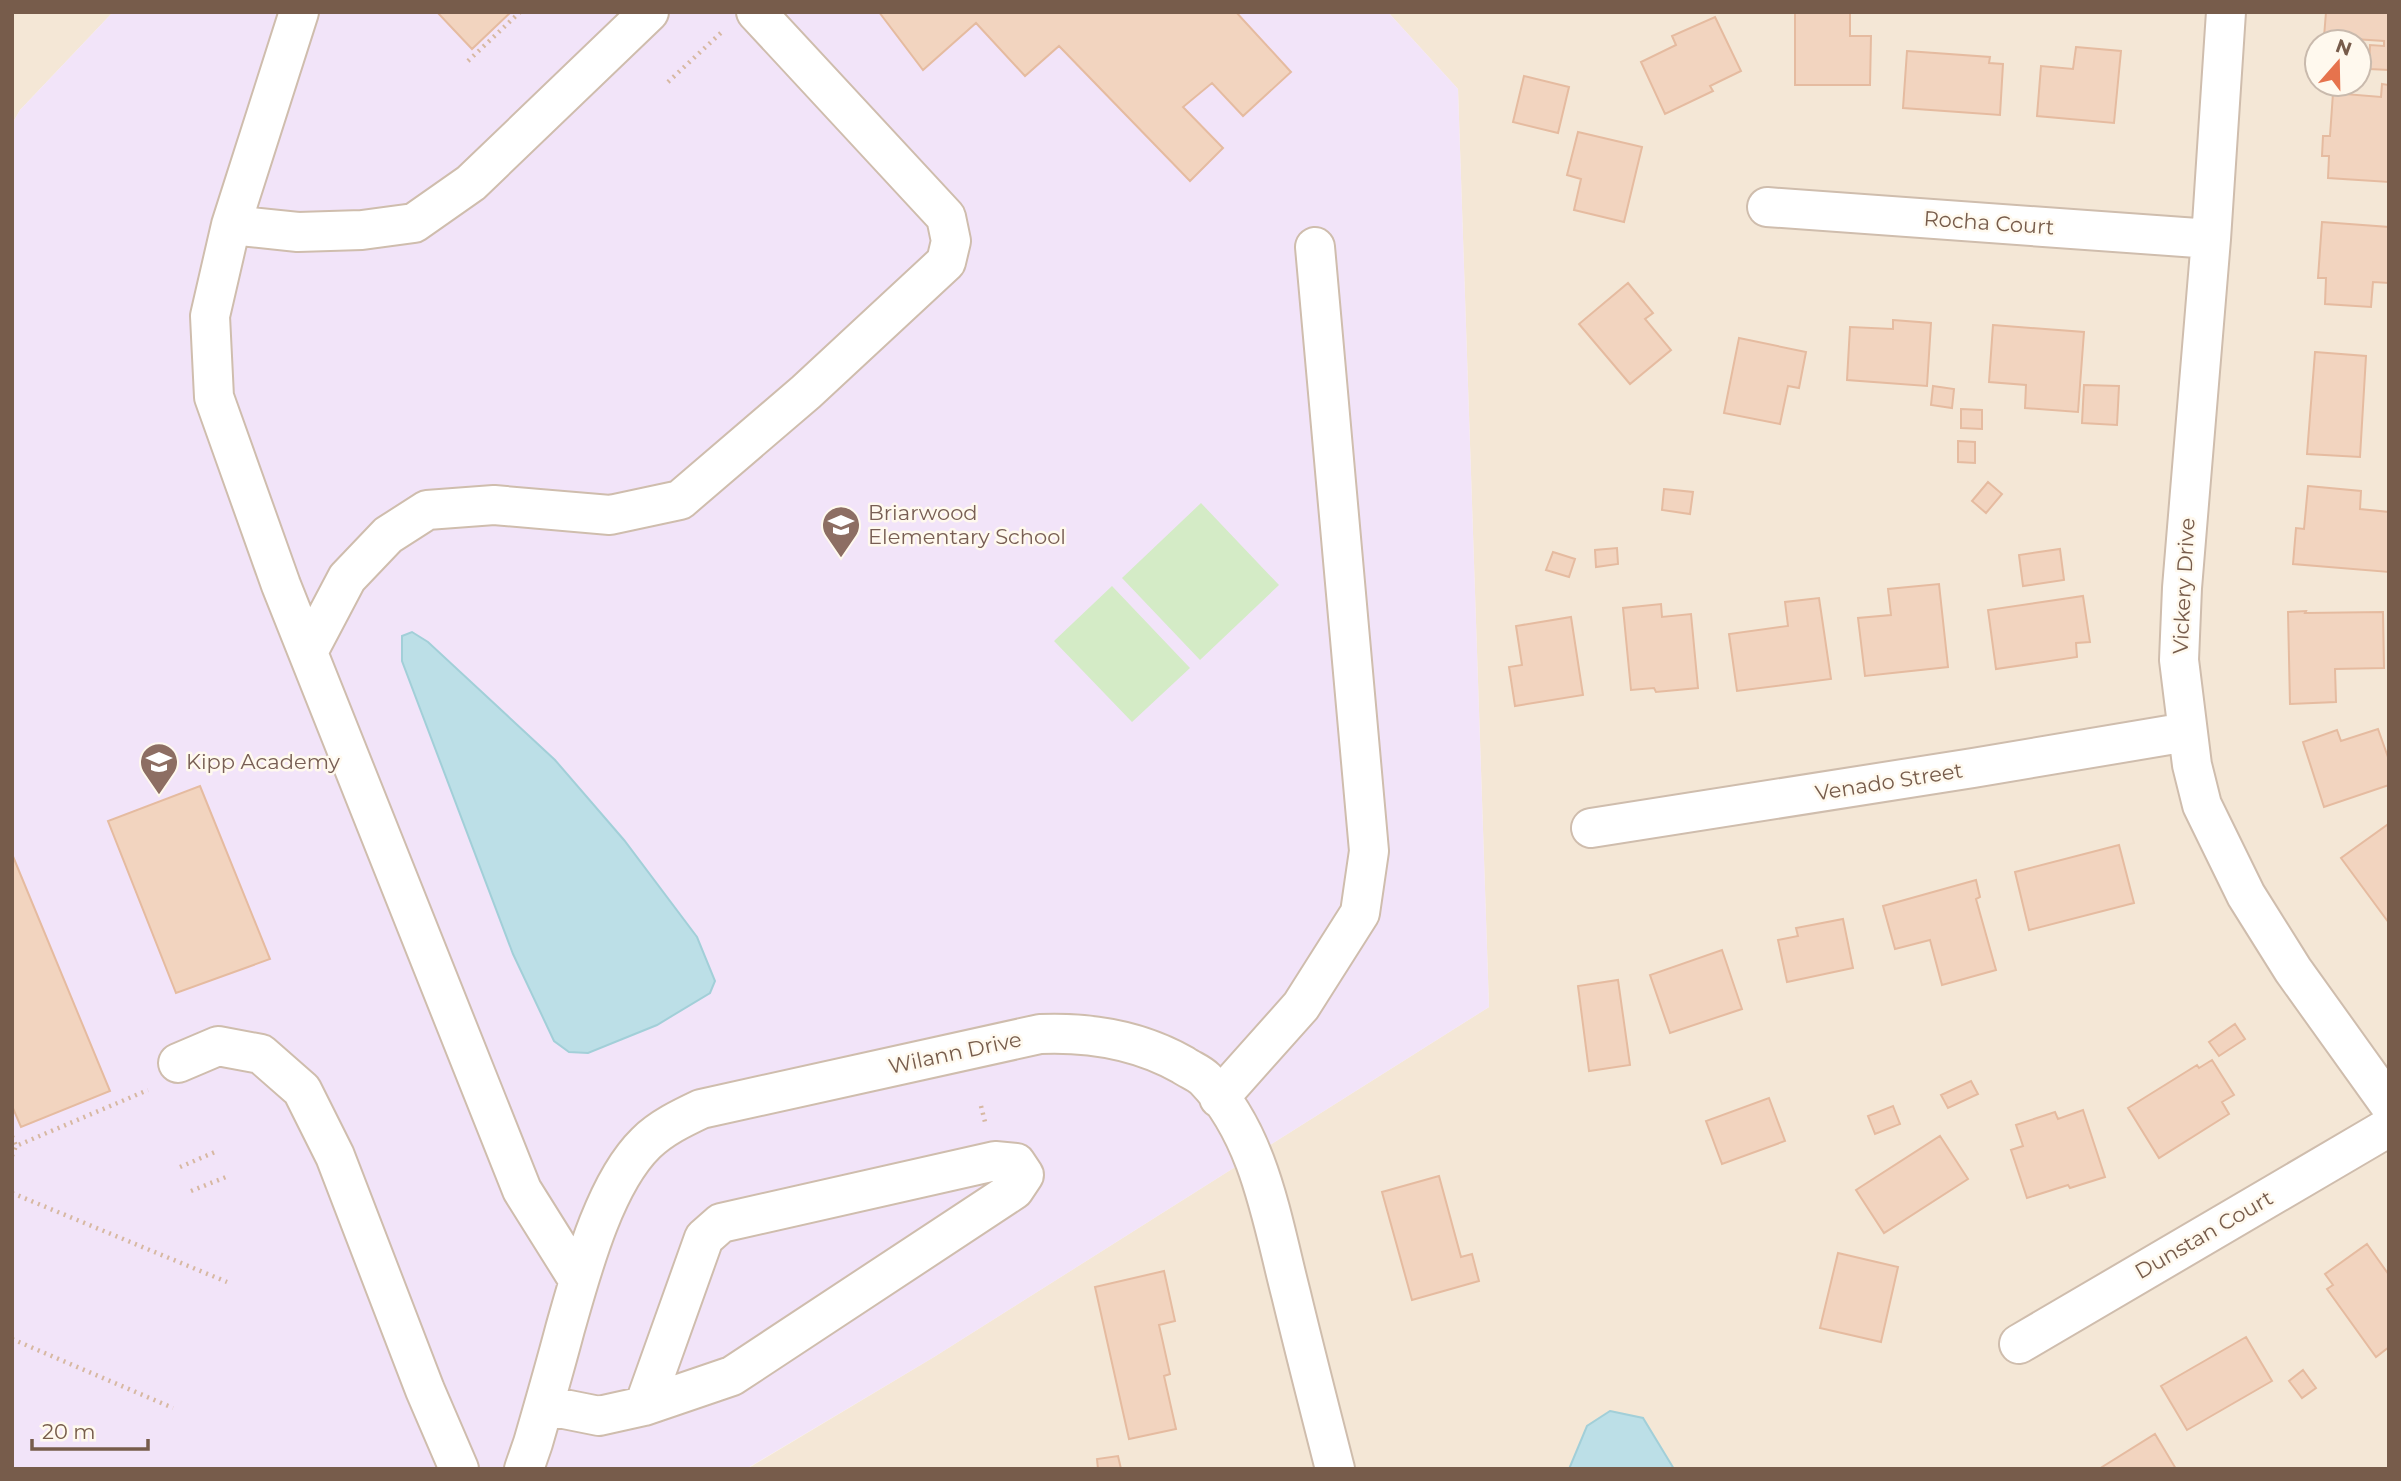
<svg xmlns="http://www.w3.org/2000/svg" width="2401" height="1481" font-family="Montserrat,sans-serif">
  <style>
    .residential { fill: #f4e7d6; fill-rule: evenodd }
    .education { fill: #f2e4f9 }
    .green { fill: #d4ebc6 }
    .water { fill: #bcdfe7; stroke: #a2cfd8; stroke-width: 2 }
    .building { fill: #f2d4bf; stroke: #e5bba0; stroke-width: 2 }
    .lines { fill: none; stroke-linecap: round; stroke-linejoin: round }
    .minor-casing { stroke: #cfbdad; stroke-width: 42 }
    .path { stroke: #d7b8a2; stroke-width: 4.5; stroke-dasharray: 2 5; stroke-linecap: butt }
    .minor { stroke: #fff; stroke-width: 38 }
    .labels { text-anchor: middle; stroke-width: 5; stroke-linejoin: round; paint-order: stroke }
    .street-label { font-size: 21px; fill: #775c4b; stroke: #fff9ee }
    .education-label { font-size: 21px; fill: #785e54; stroke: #fff9ee; text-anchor: start }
  </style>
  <rect width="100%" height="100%" fill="#fcf5e8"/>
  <path class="residential" d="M 12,12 L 113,12 L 20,110 L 12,124 Z
    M 1388,12 L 2389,12 L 2389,1469 L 747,1469 L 934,1357 L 1489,1007 L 1458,89 ZM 2317,42 L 2359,42 L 2359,84 L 2317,84 Z"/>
  <path class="education" d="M 113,12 L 1388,12 L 1458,89 L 1489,1007 L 934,1357 L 746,1469 L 12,1469 L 12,124 L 20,110 Z"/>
  <path class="green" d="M 1201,503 L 1279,585 L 1200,660 L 1122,578 Z
    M 1112,586 L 1190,668 L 1132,722 L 1054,641 Z"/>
  <path class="water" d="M 412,632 L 428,642 L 555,760 L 624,840 L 697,937 L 715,981 L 710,993 L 657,1025 L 588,1053 L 569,1052 L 554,1041 L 513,954 L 402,661 L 402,636 Z
    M 1610,1411 L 1643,1418 L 1674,1469 L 1569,1469 L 1587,1426 Z"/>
  <path class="building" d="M 437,12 L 511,12 L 472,49 Z
    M 879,12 L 1236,12 L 1291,72 L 1243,116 L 1212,83 L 1183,107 L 1223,148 L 1190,181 L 1059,46 L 1025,76 L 976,23 L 923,70 Z
    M 1795,12 L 1850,12 L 1850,36 L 1871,36 L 1870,85 L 1795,85 Z
    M 2326,12 L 2389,12 L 2389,70 L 2369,69 L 2370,45 L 2384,46 L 2384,41 L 2324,37 Z
    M 1715,17 L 1741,71 L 1710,86 L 1713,91 L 1665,114 L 1641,62 L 1676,45 L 1672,36 Z
    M 2076,47 L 2121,51 L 2114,123 L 2037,116 L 2041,66 L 2073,69 Z
    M 1907,51 L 1990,57 L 1989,63 L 2003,64 L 2000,115 L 1903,108 Z
    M 1524,76 L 1569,87 L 1558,133 L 1513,122 Z
    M 2382,84 L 2389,85 L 2389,182 L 2328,178 L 2329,156 L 2322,156 L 2323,136 L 2330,136 L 2333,93 L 2381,97 Z
    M 1578,132 L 1642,147 L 1624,222 L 1574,210 L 1581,179 L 1567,175 Z
    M 2322,222 L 2389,227 L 2389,283 L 2373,282 L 2371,307 L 2325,304 L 2326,278 L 2318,278 Z
    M 1628,283 L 1653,313 L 1645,319 L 1671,350 L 1630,384 L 1579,324 Z
    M 1893,320 L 1931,323 L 1927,386 L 1847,380 L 1850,327 L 1893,329 Z
    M 1993,325 L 2084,332 L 2078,412 L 2025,408 L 2026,385 L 1989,382 Z
    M 1739,338 L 1806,352 L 1799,388 L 1788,386 L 1780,424 L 1724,413 Z
    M 2315,352 L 2366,356 L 2360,457 L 2307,454 Z
    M 2084,385 L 2119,386 L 2117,425 L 2082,423 Z
    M 1933,386 L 1954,389 L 1952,408 L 1931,405 Z
    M 1961,409 L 1982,410 L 1982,429 L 1961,428 Z
    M 1958,441 L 1975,442 L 1975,463 L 1958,462 Z
    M 1988,482 L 2002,494 L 1986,513 L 1972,501 Z
    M 2308,486 L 2361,491 L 2360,509 L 2389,512 L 2389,572 L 2293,564 L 2296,528 L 2304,529 Z
    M 1664,489 L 1693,492 L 1690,514 L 1662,510 Z
    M 1617,548 L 1618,564 L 1596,567 L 1595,550 Z
    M 2060,549 L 2064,580 L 2023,586 L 2019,555 Z
    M 1553,552 L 1575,559 L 1569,577 L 1546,570 Z
    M 1939,584 L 1948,667 L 1865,676 L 1858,618 L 1891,615 L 1888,589 Z
    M 2083,596 L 2090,642 L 2076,643 L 2077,657 L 1996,669 L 1988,610 Z
    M 1819,598 L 1831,679 L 1737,691 L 1729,634 L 1788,626 L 1785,602 Z
    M 1661,604 L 1662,617 L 1691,614 L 1698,688 L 1656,692 L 1654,688 L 1631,690 L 1623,608 Z
    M 2306,611 L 2305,613 L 2383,612 L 2384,668 L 2335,669 L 2336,702 L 2290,704 L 2288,612 Z
    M 1571,617 L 1583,695 L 1515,706 L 1509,667 L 1522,665 L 1516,626 Z
    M 2378,729 L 2389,760 L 2389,785 L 2324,807 L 2303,742 L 2337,730 L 2341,741 Z
    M 200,786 L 270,959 L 176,993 L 108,821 Z
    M 2387,825 L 2389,826 L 2389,923 L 2341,858 Z
    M 2119,845 L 2134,903 L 2029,930 L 2015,872 Z
    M 12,854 L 110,1091 L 21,1127 L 12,1106 Z
    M 1976,880 L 1980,897 L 1976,899 L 1996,970 L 1942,985 L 1930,940 L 1895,949 L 1883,906 Z
    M 1843,919 L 1853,968 L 1787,982 L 1778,940 L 1798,936 L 1796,928 Z
    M 1722,950 L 1742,1009 L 1670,1033 L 1650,975 Z
    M 1618,980 L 1630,1065 L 1589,1071 L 1578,986 Z
    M 2235,1024 L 2245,1039 L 2219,1056 L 2209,1042 Z
    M 2212,1060 L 2234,1095 L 2222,1102 L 2229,1114 L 2159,1158 L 2128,1108 L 2197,1065 L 2199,1068 Z
    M 1971,1081 L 1978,1094 L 1948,1108 L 1941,1095 Z
    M 1769,1098 L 1785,1141 L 1722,1164 L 1706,1121 Z
    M 1893,1106 L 1900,1124 L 1875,1134 L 1868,1116 Z
    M 2083,1110 L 2105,1177 L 2070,1188 L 2068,1185 L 2027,1198 L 2011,1150 L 2023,1146 L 2016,1125 L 2055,1112 L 2058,1119 Z
    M 1940,1136 L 1968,1179 L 1884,1233 L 1856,1190 Z
    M 1439,1176 L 1461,1257 L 1472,1254 L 1479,1281 L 1412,1300 L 1382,1192 Z
    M 2367,1244 L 2389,1275 L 2389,1347 L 2376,1357 L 2327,1289 L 2333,1285 L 2325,1274 Z
    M 1838,1253 L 1898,1267 L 1881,1342 L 1820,1328 Z
    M 1164,1271 L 1175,1321 L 1159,1325 L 1170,1374 L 1164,1376 L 1176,1429 L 1129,1439 L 1095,1287 Z
    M 2246,1337 L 2272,1381 L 2187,1430 L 2161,1386 Z
    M 2303,1370 L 2316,1388 L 2302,1398 L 2289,1381 Z
    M 2155,1434 L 2176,1469 L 2099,1469 Z
    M 1118,1456 L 1121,1469 L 1098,1469 L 1097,1459 Z"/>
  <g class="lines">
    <defs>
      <path id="minor" d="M 299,12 L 231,225 L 210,316 L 214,397 L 281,585 L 522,1190 L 579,1281
        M 2226,12 L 2211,239 L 2182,588 L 2179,660 L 2192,765 L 2202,805 L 2246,895 L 2293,970 L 2389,1104
        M 1767,207 L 2211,239
        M 231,225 L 298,232 L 362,230 L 414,223 L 471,183 L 649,12
        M 308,652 L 347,578 L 388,535 L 427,510 L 494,505 L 610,515 L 680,500 L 806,392 L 946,262 L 951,241 L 946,217 L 756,12
        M 1591,828 L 1973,768 L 2187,732
        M 178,1063 L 218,1046 L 261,1054 L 302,1090 L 335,1156 L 425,1390 L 459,1469
        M 1219,1098 L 1301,1006 L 1360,913 L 1369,851 L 1315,247
        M 2019,1344 L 2389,1127
        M 544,1405 L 599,1416 L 644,1406 L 732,1376 L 1014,1190 L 1024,1175 L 1016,1163 L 995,1161 L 721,1223 L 704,1238 L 644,1406
        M 524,1469 L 533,1443 C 544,1405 555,1367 565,1329 C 581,1273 604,1184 646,1143 C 661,1128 682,1118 701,1109 L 1040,1034 C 1090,1032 1139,1040 1183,1065 C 1190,1070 1199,1073 1205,1079 C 1260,1136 1272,1221 1291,1294 C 1305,1352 1320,1410 1335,1469"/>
    </defs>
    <use href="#minor" class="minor-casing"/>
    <path class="path" d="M 468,61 L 520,12
      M 668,82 L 724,30
      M 981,1106 L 986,1126
      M 12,1136 L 16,1146
      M 12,1156 L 16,1146 L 148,1090
      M 180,1167 L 215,1152
      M 191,1191 L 226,1177
      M 12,1193 L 227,1282
      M 12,1339 L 173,1408"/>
    <use href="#minor" class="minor"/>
  </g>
  <defs>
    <symbol id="school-pin" viewBox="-11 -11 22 30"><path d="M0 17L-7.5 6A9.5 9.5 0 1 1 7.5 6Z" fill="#8d6e63" stroke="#fff9ee"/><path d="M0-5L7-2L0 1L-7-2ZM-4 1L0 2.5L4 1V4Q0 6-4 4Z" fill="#fff"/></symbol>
  </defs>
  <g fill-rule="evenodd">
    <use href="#school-pin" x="819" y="503" width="44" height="60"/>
    <use href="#school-pin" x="137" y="740" width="44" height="60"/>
  </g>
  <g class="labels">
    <g class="street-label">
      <text transform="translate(1989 223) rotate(4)" y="7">Rocha Court</text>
      <text transform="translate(2184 586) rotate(-87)" y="7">Vickery Drive</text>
      <text transform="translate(1889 782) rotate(-9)" y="7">Venado Street</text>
      <text transform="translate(955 1053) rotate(-12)" y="7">Wilann Drive</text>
      <text transform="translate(2204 1235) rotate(-30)" y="7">Dunstan Court</text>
    </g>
    <g class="education-label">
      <text x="868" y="520">Briarwood<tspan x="868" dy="24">Elementary School</tspan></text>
      <text x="186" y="769">Kipp Academy</text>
    </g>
  </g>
  <rect width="2401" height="1481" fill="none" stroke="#775c4b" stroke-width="28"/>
  <g transform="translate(2338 63) rotate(20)"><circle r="33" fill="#fff9ee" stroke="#c9baad" stroke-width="2"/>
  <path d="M0-5L12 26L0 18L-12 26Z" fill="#e6734d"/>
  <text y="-10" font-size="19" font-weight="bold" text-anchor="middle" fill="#775c4b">N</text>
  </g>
  <path d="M32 1439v10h116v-10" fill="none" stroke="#775c4b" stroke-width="3.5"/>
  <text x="42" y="1439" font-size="21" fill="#775c4b" stroke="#fff9ee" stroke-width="5" paint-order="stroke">20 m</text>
</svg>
